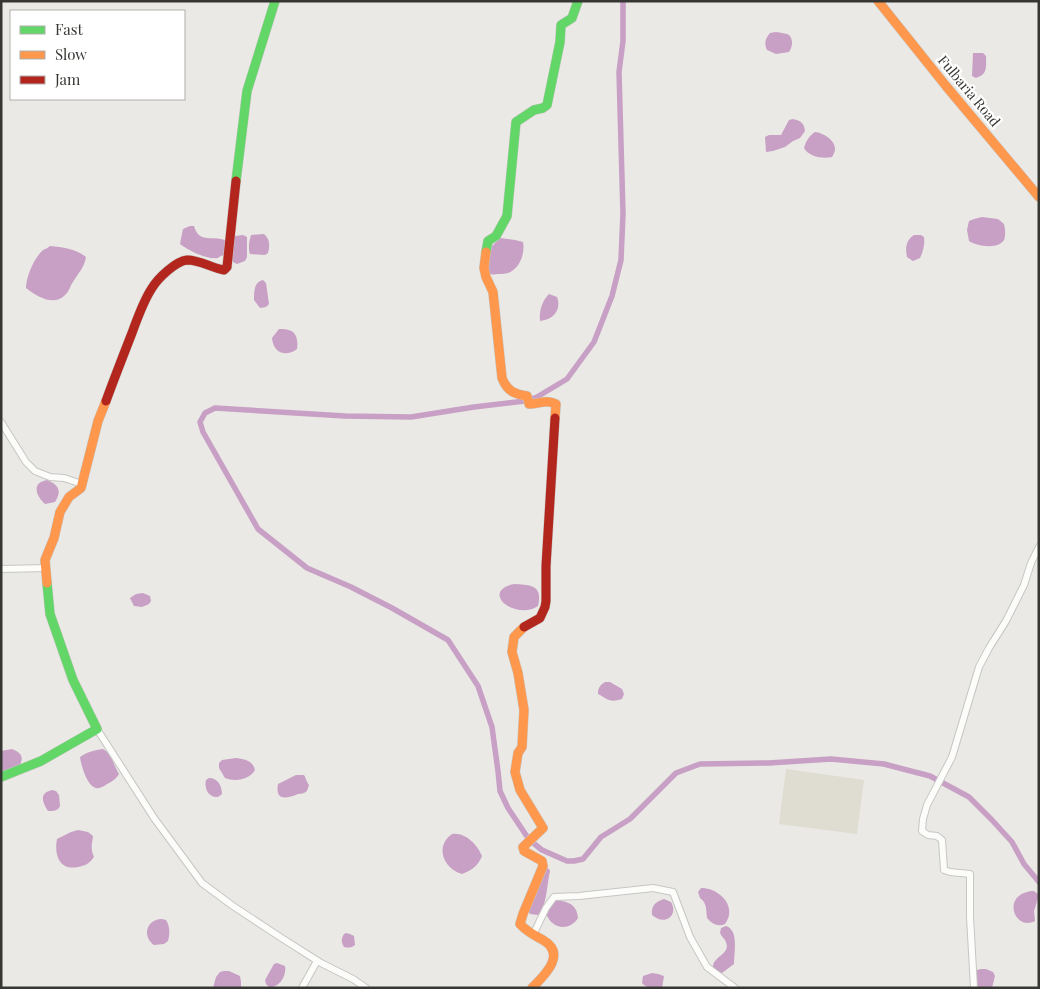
<svg xmlns="http://www.w3.org/2000/svg" width="1040" height="989" font-family="'Playfair Display',serif">
  <style>
    .built { fill: #dfdcd1 }
    .water { fill: #c89fc5 }
    .lines { fill: none; stroke-linecap: round; stroke-linejoin: round }
    .canal { stroke: #c89fc5; stroke-width: 5.5 }
    .street-casing { stroke: #c6c6c3; stroke-width: 8 }
    .fast-casing { stroke: #c6c6c3; stroke-width: 10 }
    .slow-casing { stroke: #c6c6c3; stroke-width: 10 }
    .jam-casing { stroke: #c6c6c3; stroke-width: 10 }
    .street { stroke: #fcfcfb; stroke-width: 6 }
    .fast { stroke: #63d668; stroke-width: 9 }
    .slow { stroke: #ff974d; stroke-width: 9 }
    .jam { stroke: #b3261e; stroke-width: 9 }
    .labels { text-anchor: middle; stroke-width: 4.5; stroke-linejoin: round; paint-order: stroke }
    .street-label { font-size: 14px; fill: #363632; stroke: #fff }
  </style>
  <rect width="100%" height="100%" fill="#eae9e5"/>
  <path class="built" d="M 786,769 L 864,780 L 857,834 L 779,824 Z"/>
  <path class="water" d="M 776,32 C 780,33 786,33 789,35 C 794,40 792,48 789,52 L 776,54 L 767,50 C 764,43 765,39 770,33 Z
    M 973,53 L 983,53 L 986,56 C 986,67 988,74 976,78 L 972,76 Z
    M 793,119 C 801,121 804,123 805,131 L 800,138 L 793,141 L 785,147 L 773,151 L 766,152 L 765,137 L 769,135 L 781,135 L 789,120 Z
    M 815,132 C 823,133 836,140 835,150 C 835,151 833,156 832,157 C 823,159 809,157 804,148 C 806,141 809,136 815,132 Z
    M 982,217 L 998,219 L 1004,224 C 1005,228 1006,235 1004,240 C 998,250 976,246 969,241 L 967,230 L 969,221 L 974,219 Z
    M 190,226 L 194,226 C 199,245 214,234 227,241 L 225,254 C 223,255 219,257 218,258 C 207,260 188,250 180,244 L 183,229 Z
    M 264,234 C 270,239 270,246 268,253 L 265,255 L 250,254 C 248,249 249,241 251,235 Z
    M 243,235 L 247,237 L 247,257 L 245,261 L 237,264 L 233,262 L 231,257 L 235,236 Z
    M 914,235 L 921,235 L 924,237 C 925,244 923,252 920,258 L 913,261 L 907,257 C 905,248 906,240 914,235 Z
    M 500,238 L 515,240 L 523,242 C 525,252 521,265 512,271 C 508,274 502,274 497,274 C 491,275 490,275 487,270 L 492,246 Z
    M 50,246 C 63,247 76,249 86,257 C 84,268 79,272 73,282 C 70,286 69,292 65,295 C 54,307 36,296 26,288 C 26,277 34,258 43,250 C 45,249 48,248 50,246 Z
    M 263,280 L 266,283 L 269,304 L 266,307 L 260,308 L 254,300 C 254,291 254,282 263,280 Z
    M 549,294 L 557,297 C 562,310 553,320 540,321 C 539,311 542,301 549,294 Z
    M 279,329 C 293,328 299,334 297,349 C 285,358 273,352 272,338 Z
    M 47,480 C 59,485 62,491 55,502 L 45,504 C 36,496 31,483 47,480 Z
    M 514,584 C 531,585 543,585 538,606 C 516,621 479,592 514,584 Z
    M 143,593 L 150,596 L 151,601 L 149,604 L 142,607 L 134,606 L 130,598 L 136,594 Z
    M 605,682 L 610,682 L 622,689 L 624,694 L 622,699 C 609,703 608,699 598,694 C 598,688 600,685 605,682 Z
    M 12,749 C 21,753 24,756 20,765 L 1,773 L 1,751 Z
    M 103,749 C 112,754 114,766 119,774 C 116,779 113,781 107,784 C 104,786 100,789 96,788 C 87,786 81,765 80,757 C 87,752 95,750 103,749 Z
    M 236,758 C 245,759 253,761 255,770 C 249,780 235,782 225,778 L 219,768 L 219,763 L 222,760 Z
    M 296,775 L 304,775 C 306,778 306,781 309,785 C 308,787 308,790 306,792 C 304,793 301,794 298,794 C 286,799 275,801 278,784 Z
    M 209,778 C 218,778 222,786 222,794 L 218,797 C 208,798 204,788 206,780 Z
    M 52,790 L 56,791 L 59,795 L 60,806 C 58,811 53,811 48,811 C 42,802 39,793 52,790 Z
    M 78,830 L 88,832 L 93,836 C 92,846 90,847 94,857 C 90,863 85,866 78,867 C 59,871 54,854 57,839 L 71,832 Z
    M 452,834 C 465,832 477,844 482,856 C 478,866 472,870 462,874 C 444,869 434,847 452,834 Z
    M 546,867 L 549,869 L 550,871 C 547,883 547,907 538,915 L 530,914 L 528,910 Z
    M 701,888 C 719,888 738,906 725,924 C 718,927 712,924 707,918 C 706,909 707,903 700,898 L 698,892 Z
    M 1031,891 L 1034,891 L 1039,895 L 1034,911 L 1035,921 C 1018,930 1006,906 1019,896 C 1022,893 1027,892 1031,891 Z
    M 664,899 L 671,902 C 679,916 664,926 652,915 C 651,906 655,902 664,899 Z
    M 554,900 C 566,901 577,903 578,918 C 569,932 551,929 546,913 Z
    M 162,919 L 166,920 C 170,926 170,934 168,941 L 164,944 L 154,945 C 142,937 146,919 162,919 Z
    M 726,926 C 739,930 734,952 734,964 L 722,973 L 719,972 L 713,968 C 712,955 733,955 725,940 C 724,938 721,936 720,933 L 721,928 Z
    M 346,933 L 350,934 L 354,936 L 355,945 C 351,948 349,948 344,947 C 341,942 341,939 344,934 Z
    M 277,963 L 285,966 C 287,976 279,988 269,987 L 266,984 L 265,980 L 274,964 Z
    M 981,969 L 986,969 L 993,972 L 995,976 L 992,988 L 976,988 L 976,981 L 977,970 Z
    M 224,971 L 229,971 L 240,976 L 241,982 L 241,988 L 213,988 L 216,977 L 220,972 Z
    M 652,973 L 658,974 L 664,976 L 662,988 C 655,988 647,989 642,983 L 643,976 Z"/>
  <g class="lines">
    <path class="canal" d="M 528,838 L 508,808 L 500,791 L 498,771 L 492,727 L 478,686 L 448,640 L 392,608 L 351,587 L 307,568 L 258,529 L 203,432 L 200,422 L 205,413 L 215,408 L 345,416 L 411,417 L 474,407 L 525,401 L 537,397 L 567,379 L 594,342 L 612,296 L 621,260 L 623,214 L 619,72 L 623,41 L 623,1
      M 532,842 L 542,850 L 567,861 L 574,861 L 583,859 L 601,837 L 630,819 L 676,773 L 700,764 L 769,763 L 831,759 L 884,764 L 930,776 L 969,797 L 992,820 L 1012,842 L 1024,864 L 1039,882"/>
    <defs>
      <path id="street" d="M 1,422 L 26,462 L 35,471 L 50,477 L 64,478 L 82,484
        M 1,569 L 46,568
        M 97,729 L 154,818 L 202,883 L 233,906 L 280,937 L 321,963 L 353,979 L 366,988
        M 533,935 L 546,908 L 554,897 L 579,896 L 653,888 L 673,892 L 690,937 L 707,967 L 735,988
        M 302,988 L 317,961
        M 974,988 L 970,917 L 970,874 L 950,872 L 944,870 L 942,840 L 937,836 L 928,835 L 922,831 L 923,819 L 927,805 L 952,757 L 979,667 L 989,648 L 1006,621 L 1024,585 L 1031,563 L 1039,547"/>
      <path id="fast" d="M 236,181 L 247,91 L 275,1
        M 486,252 L 488,241 L 496,236 L 507,216 L 516,122 L 534,110 L 543,108 L 547,105 L 560,42 L 561,25 L 572,18 L 578,1
        M 1,777 L 41,761 L 97,729 L 73,680 L 50,614 L 47,583"/>
      <path id="slow" d="M 878,1 L 946,86 L 1039,197
        M 486,252 L 484,268 L 486,277 L 493,292 L 502,378 C 507,391 514,394 527,396 L 529,404 C 539,404 546,399 556,404 L 555,418
        M 47,583 L 45,560 L 54,538 L 60,512 L 69,497 L 81,488 L 98,421 L 106,401
        M 524,627 L 514,637 L 512,652 L 518,673 L 524,710 L 522,747 L 518,753 L 515,772 L 520,790 L 543,828 L 523,847 L 524,851 L 542,861 L 543,866 L 523,914 L 520,924 C 527,932 534,935 543,940 C 567,954 545,975 532,988"/>
      <path id="jam" d="M 106,401 C 114,379 123,356 132,333 C 137,319 144,300 152,288 C 158,278 176,261 187,260 C 200,260 212,268 224,270 L 227,267 L 236,181
        M 524,627 L 540,618 L 545,607 L 546,601 L 546,566 L 555,418"/>
    </defs>
    <use href="#street" class="street-casing"/>
    <use href="#fast" class="fast-casing"/>
    <use href="#slow" class="slow-casing"/>
    <use href="#jam" class="jam-casing"/>
    <use href="#street" class="street"/>
    <use href="#fast" class="fast"/>
    <use href="#slow" class="slow"/>
    <use href="#jam" class="jam"/>
  </g>
  <g class="labels">
    <g class="street-label">
      <text transform="translate(969 91) rotate(50)" y="5">Fulbaria Road</text>
    </g>
  </g>
  <rect width="1040" height="989" fill="none" stroke="#363632" stroke-width="5"/>
  <rect x="10" y="10" width="175" height="90" fill="#ffffff" stroke="#afafad"/>
  <rect x="20" y="26" width="25" height="8" fill="#63d668" stroke="#afafad"/>
  <text x="55" y="35" font-size="15" fill="#363632">Fast</text>
  <rect x="20" y="51" width="25" height="8" fill="#ff974d" stroke="#afafad"/>
  <text x="55" y="60" font-size="15" fill="#363632">Slow</text>
  <rect x="20" y="76" width="25" height="8" fill="#b3261e" stroke="#afafad"/>
  <text x="55" y="85" font-size="15" fill="#363632">Jam</text>
</svg>
